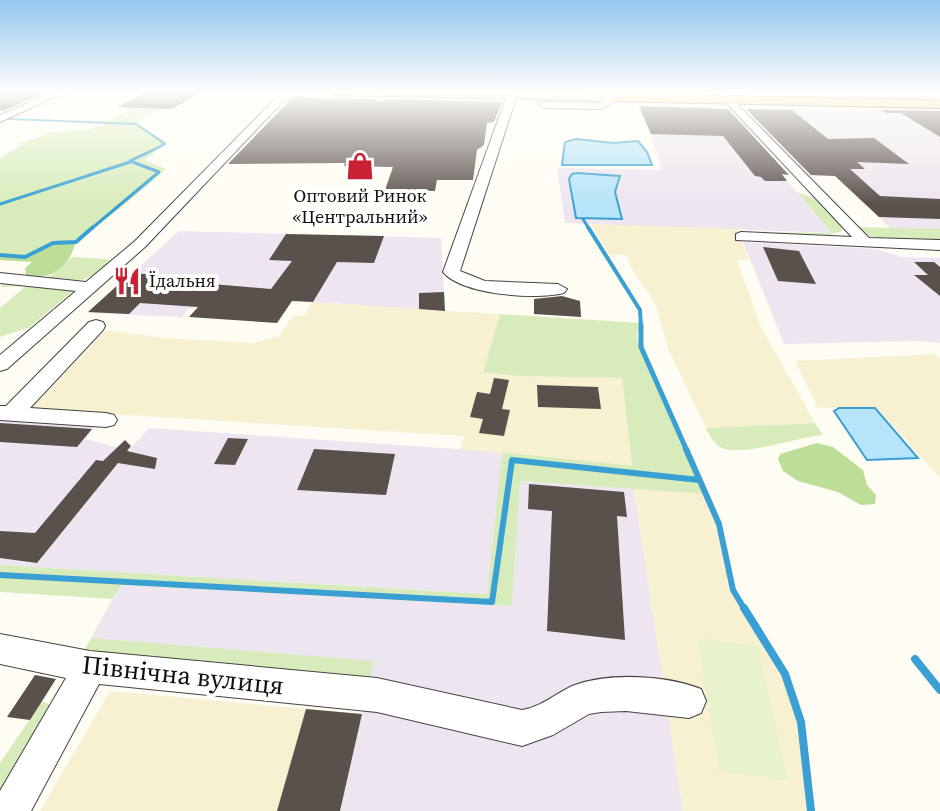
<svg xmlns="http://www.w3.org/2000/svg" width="940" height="811" font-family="'Source Serif 4',serif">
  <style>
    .industrial { fill: #ede5ef }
    .farmland { fill: #f7f1d2 }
    .green { fill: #d8ecbb }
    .forest { fill: #bdde99 }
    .pitch { fill: #e8f3cd }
    .water { fill: #b6e4f9; stroke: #3aa0d3; stroke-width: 2 }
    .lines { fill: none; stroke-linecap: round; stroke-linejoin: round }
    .stream-far5 { stroke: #3aa0d3; stroke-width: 2 }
    .stream-far4 { stroke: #3aa0d3; stroke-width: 3 }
    .stream-far3 { stroke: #3aa0d3; stroke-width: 4 }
    .stream-far2 { stroke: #3aa0d3; stroke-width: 5 }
    .stream-far1 { stroke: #3aa0d3; stroke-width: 6 }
    .stream { stroke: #3aa0d3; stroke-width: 8 }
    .building { fill: #5a504c }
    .minor-casing { stroke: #434343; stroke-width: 2 }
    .major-casing { stroke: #212121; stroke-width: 2 }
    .minor { fill: #fff; fill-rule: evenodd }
    .major { fill: #fdce65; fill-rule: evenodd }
    .labels { text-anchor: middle; stroke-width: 8; stroke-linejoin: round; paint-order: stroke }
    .far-poi-label { font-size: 18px; fill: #101010; stroke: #fff }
    .near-street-label { font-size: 26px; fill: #101010; stroke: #fff }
  </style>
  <rect width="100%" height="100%" fill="#fffcf4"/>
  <path class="industrial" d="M 727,92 L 940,92 L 940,96 L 729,94 Z
    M 637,106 L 680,107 L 774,166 L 832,233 L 565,223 L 557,168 L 662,170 L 651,135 Z
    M 770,109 L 940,112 L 940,229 L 890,228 L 836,176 L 809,175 L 753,117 L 778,118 Z
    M 179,231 L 441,238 L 445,311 L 226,296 L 203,307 L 189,308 L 182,317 L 88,313 Z
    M 743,242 L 877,249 L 901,257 L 940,258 L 940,343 L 919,341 L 784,344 Z
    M 0,419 L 96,425 L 85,439 L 129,450 L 149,428 L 502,452 L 487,594 L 0,565 Z
    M 520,481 L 634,489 L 683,811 L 340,811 L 370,677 L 91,638 L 120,585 L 512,606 Z"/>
  <path class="farmland" d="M 591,224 L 737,229 L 749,259 L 737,260 L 760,325 L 815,423 L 706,428 L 668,349 L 656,305 L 631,268 L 627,255 L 610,255 Z
    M 312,302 L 500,314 L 484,372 L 519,376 L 622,378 L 632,467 L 460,449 L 464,436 L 31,409 L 106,330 L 164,338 L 254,343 L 279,336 L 293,316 L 304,316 Z
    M 935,354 L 940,359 L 940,478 L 876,407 L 818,408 L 795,361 Z
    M 634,489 L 704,494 L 720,535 L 732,590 L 773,655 L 790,697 L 803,746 L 808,811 L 683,811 Z
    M 110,691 L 362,714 L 340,811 L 40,811 Z"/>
  <path class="green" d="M 139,104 L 163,107 L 136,123 L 167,142 L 145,160 L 166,169 C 137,196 106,218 75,244 L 55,243 L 37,254 L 23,258 L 0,256 L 0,158 L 24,144 L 19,144 L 49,133 L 91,129 L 107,122 L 6,119 L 108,121 Z
    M 797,192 L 818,200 L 842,225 L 842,231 L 829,235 L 738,232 L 832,233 Z
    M 857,227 L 940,229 L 940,241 L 871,240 Z
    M 72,257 L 107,259 L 110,262 C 85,285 75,283 42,279 L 50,276 Z
    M 3,283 L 74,290 L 30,327 L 0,337 L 0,308 L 26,286 L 0,287 Z
    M 500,314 L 641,323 L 637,335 L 639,347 L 704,494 L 520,481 L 512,606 L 121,585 L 112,599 L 0,592 L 0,565 L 487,594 L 502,452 L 632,466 L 622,378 L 519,376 L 483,372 Z
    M 815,423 L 823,435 C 798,437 742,457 722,448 C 713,443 710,436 706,428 Z
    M 91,638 L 374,661 L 370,677 L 83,653 Z
    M 42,701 L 51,705 L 0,800 L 0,763 Z"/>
  <path class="forest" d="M 55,243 L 75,244 C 70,265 49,283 26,275 L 25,268 L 32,262 L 0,260 L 0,256 L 29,257 Z
    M 817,443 L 833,447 L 863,470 L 867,485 L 876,495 L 875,504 L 861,505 L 838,492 L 798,481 L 783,471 L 778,459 L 780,454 Z"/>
  <path class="pitch" d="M 697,638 L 758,646 L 788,781 L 719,771 Z"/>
  <path class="water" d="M 576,139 L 613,143 L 638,141 L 647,152 L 652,165 L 562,165 L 565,142 Z
    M 577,173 L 620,176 L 615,192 L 622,219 L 576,218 L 569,179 L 572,174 Z
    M 839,408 L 875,408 L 918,458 L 867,460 L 834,411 Z"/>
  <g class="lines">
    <path class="stream-far5" d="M 9,119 L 136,124 L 165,144 L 147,153"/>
    <path class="stream-far4" d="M 0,204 L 130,162
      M 583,219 L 589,229
      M 91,229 L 159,172 L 130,161 L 151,151"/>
    <path class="stream-far3" d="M 588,227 L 640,310 L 641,327
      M 0,255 L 25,257 L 53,243 L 76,242 L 93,227"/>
    <path class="stream-far2" d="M 641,325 L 641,347 L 687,451"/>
    <path class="stream-far1" d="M 686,449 L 719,524 L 733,590 L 745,610
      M 0,575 L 492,602 L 512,460 L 699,480"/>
    <path class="stream" d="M 744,608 L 785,674 L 801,722 L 811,811
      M 915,659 L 940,690"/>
  </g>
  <path class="building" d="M 0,92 L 47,92 L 3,111 L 0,110 Z
    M 147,92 L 202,92 L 172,109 L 117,107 Z
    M 294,96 L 317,99 L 375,99 L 379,102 L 387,99 L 502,102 L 494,122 L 487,123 L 484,145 L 477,150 L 473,180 L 437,180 L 435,191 L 385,190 L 393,167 L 344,166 L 345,163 L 228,164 Z
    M 639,106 L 728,109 L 789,175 L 782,174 L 787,181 L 765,181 L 761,177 L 755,176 L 723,136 L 651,134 Z
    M 746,109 L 792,110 L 828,139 L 874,138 L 909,164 L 857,162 L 865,169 L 850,169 L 880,196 L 940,199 L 940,219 L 879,217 L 835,176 L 811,175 Z
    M 880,110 L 940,111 L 940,137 L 901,113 L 886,113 Z
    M 286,234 L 384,236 L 374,263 L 337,262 L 313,302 L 292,301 L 277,323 L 189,317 L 198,307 L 140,303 L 129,314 L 88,312 L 131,273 L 169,276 L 165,280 L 271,289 L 292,261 L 269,260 Z
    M 763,247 L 799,251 L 816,284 L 778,281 Z
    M 914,262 L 934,262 L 940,267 L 940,296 L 914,275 L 928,275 Z
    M 444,292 L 445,311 L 419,309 L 419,293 Z
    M 562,296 L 580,301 L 581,317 L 534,314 L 534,299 Z
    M 494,378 L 509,380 L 502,409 L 510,410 L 504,436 L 479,433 L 483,419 L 470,417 L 477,392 L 490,394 Z
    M 537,385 L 598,387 L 601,409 L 538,407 Z
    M 0,423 L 92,429 L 77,447 L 0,442 Z
    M 228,438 L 248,439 L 235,465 L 214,464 Z
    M 125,440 L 131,446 L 127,451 L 157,458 L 155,469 L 118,463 L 37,563 L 0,558 L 0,531 L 35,533 L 96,460 L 103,461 Z
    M 314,449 L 395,454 L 386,495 L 297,490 Z
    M 529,484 L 624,492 L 627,517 L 617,516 L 625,640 L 547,631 L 552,511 L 528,509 Z
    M 35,675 L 56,679 L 30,720 L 7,717 Z
    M 306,709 L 362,714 L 340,811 L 277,811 Z"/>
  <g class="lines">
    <defs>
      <path id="minor" d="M 54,92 L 66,92 L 0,122 L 0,115 Z
        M 282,92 L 292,92 L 145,247 L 7,369 L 0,371 L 0,355 L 76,291 L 0,283 L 0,273 L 86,282 L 135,241 Z
        M 716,92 L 725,92 L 869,238 L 940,240 L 940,250 L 736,240 L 736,234 L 741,232 L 852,237 Z
        M 511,95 L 516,98 L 460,271 L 485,281 L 558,284 L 567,289 L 564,293 C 536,300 462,295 443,272 L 506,98 Z
        M 611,97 L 614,102 L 600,109 L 544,108 L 539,105 L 544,102 L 598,103 Z
        M 96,320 L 103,322 L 105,326 L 103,330 L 30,408 L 106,413 L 114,415 L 117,420 L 114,425 L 106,427 L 0,420 L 0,406 L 6,406 L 89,322 Z
        M 0,634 L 90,651 L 377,678 L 522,710 C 541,707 555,694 572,686 C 607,672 667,675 701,689 L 706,701 L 701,713 L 689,718 L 626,711 L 601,712 L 589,714 L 553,735 L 522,746 L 377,712 L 99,684 L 31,811 L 0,811 L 0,791 L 66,678 L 0,664 Z"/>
      <path id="major" d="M 329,92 L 494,92 L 940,100 L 940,108 L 335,95 Z"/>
    </defs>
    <use href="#minor" class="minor-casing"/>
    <use href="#major" class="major-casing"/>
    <use href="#minor" class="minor"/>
    <use href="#major" class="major"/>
  </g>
  <linearGradient id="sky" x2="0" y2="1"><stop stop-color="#94c7ef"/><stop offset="0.45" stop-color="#fffefa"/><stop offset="1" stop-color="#fffefa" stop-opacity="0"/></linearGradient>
  <rect width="940" height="205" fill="url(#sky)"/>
  <defs>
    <symbol id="shop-bare" viewBox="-9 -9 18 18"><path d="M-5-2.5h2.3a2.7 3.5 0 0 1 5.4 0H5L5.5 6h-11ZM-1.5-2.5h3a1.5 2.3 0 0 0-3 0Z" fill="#c82134" stroke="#fff" stroke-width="2.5" paint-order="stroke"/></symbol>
    <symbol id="restaurant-bare" viewBox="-9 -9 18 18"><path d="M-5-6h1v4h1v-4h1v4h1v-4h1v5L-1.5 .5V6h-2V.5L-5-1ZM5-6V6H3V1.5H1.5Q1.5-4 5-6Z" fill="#c82134" stroke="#fff" stroke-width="2.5" paint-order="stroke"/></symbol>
  </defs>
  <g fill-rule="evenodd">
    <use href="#shop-bare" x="340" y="146" width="40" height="40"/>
    <use href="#restaurant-bare" x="107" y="261" width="40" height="40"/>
  </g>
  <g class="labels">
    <g class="far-poi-label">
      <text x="360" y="202">Оптовий Ринок<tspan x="360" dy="21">«Центральний»</tspan></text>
      <text x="149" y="287" text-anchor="start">Їдальня</text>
    </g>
    <g class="near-street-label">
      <text transform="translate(183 675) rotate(6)" y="9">Північна вулиця</text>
    </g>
  </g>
</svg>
